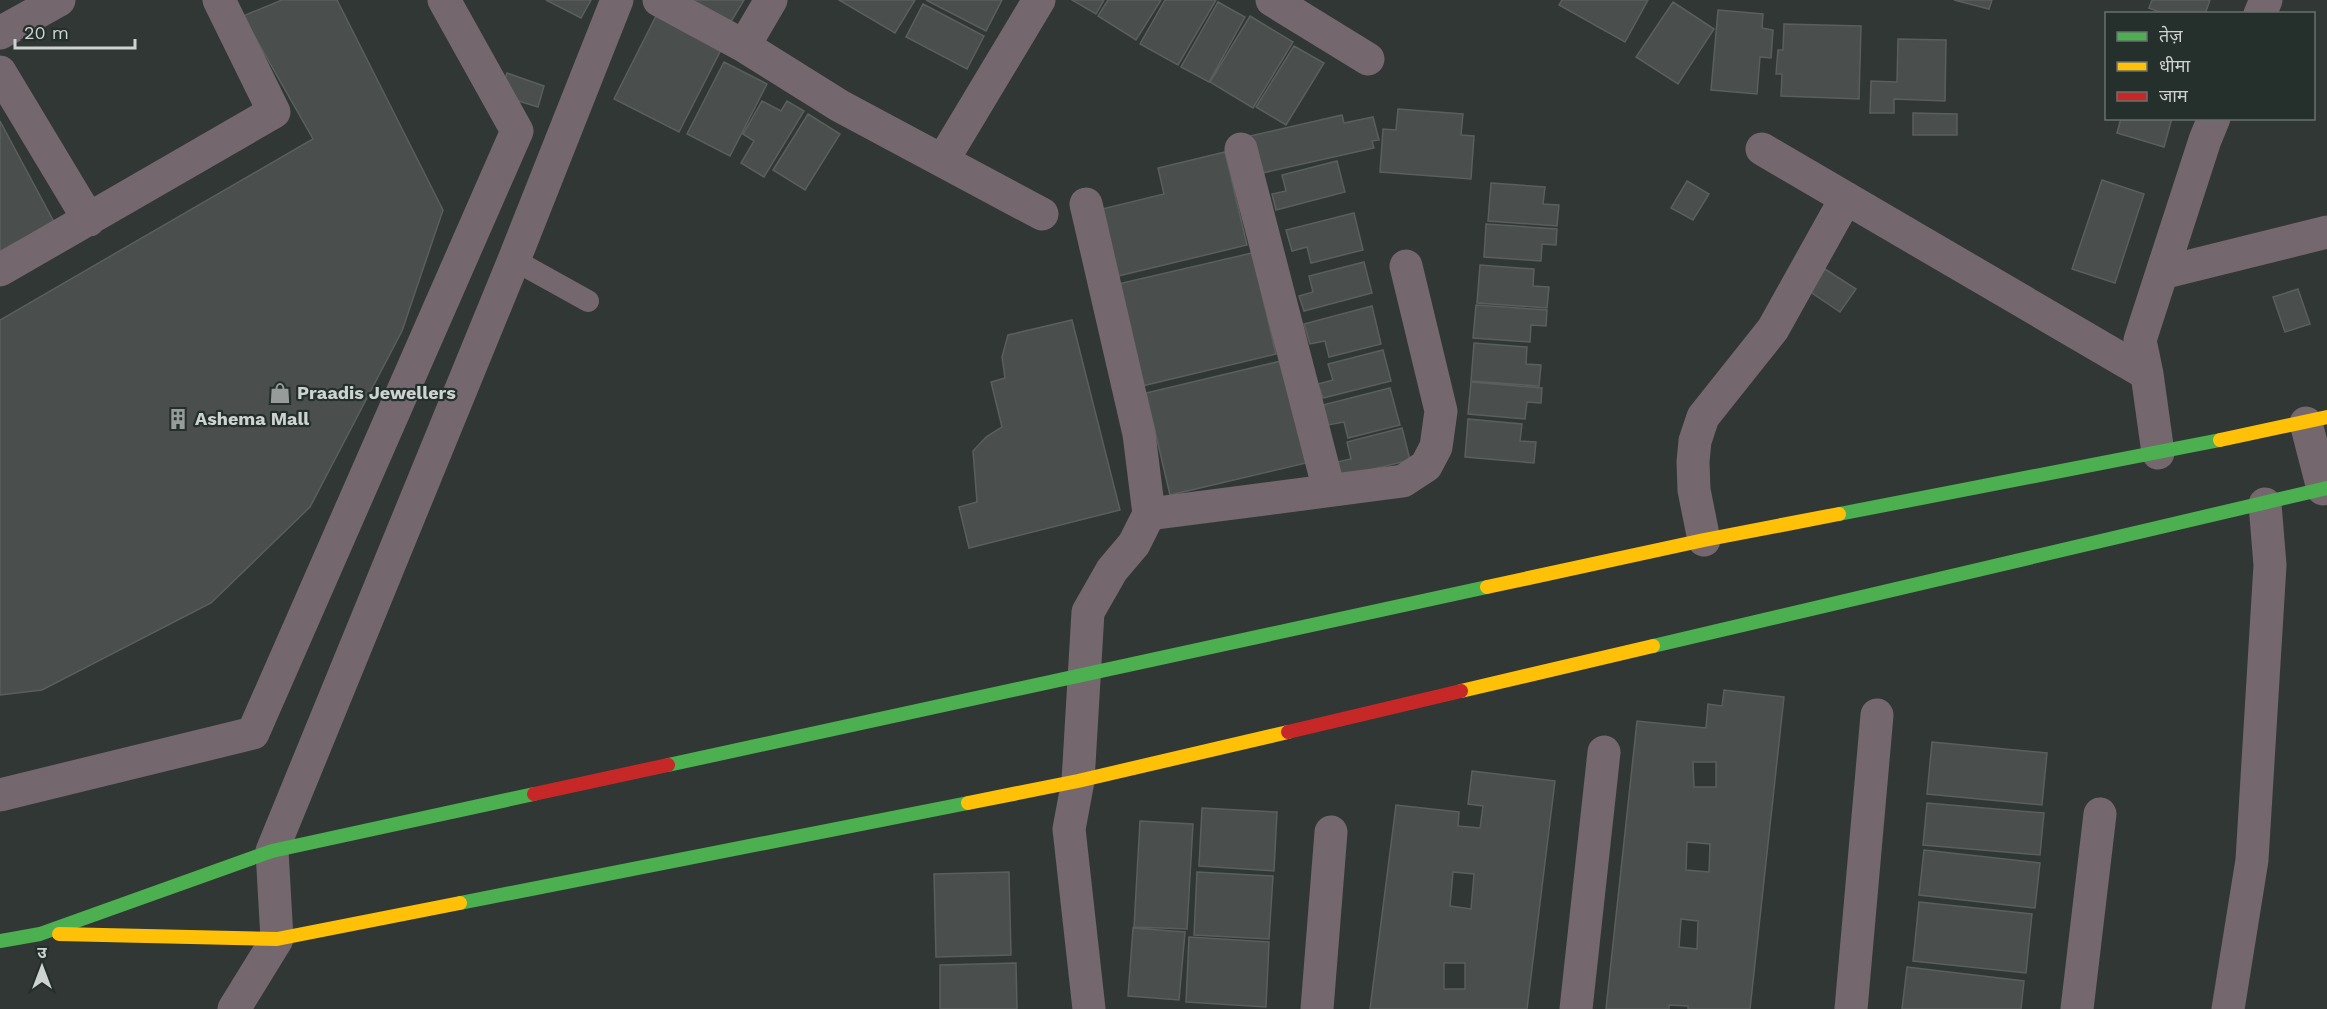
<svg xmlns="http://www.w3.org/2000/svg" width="2327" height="1009" font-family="'Work Sans','Noto Sans Devanagari',sans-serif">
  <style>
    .building { fill: #4a4f4d; stroke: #5a5f5d; stroke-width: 1.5; fill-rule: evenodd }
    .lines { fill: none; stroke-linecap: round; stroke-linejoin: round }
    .lane { stroke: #75676e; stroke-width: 22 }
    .street { stroke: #75676e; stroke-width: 33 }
    .fast { stroke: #4caf50; stroke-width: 14 }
    .slow { stroke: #ffc107; stroke-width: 14 }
    .jam { stroke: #c62828; stroke-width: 14 }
    .labels { text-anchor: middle; stroke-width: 4.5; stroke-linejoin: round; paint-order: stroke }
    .poi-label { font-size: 18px; font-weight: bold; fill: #cdd3d0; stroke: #252f2b; text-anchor: start }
  </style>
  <rect width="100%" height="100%" fill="#313734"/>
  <path class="building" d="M 282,0 L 337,0 L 443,210 L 402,331 L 310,507 L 211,603 L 42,690 L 0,695 L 0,320 L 313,139 L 243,16 Z
    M 546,0 L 591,0 L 581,18 Z
    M 676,0 L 744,0 L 726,30 Z
    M 839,0 L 915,0 L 895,33 Z
    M 926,0 L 1002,0 L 986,31 Z
    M 1072,0 L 1104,0 L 1096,14 Z
    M 1108,0 L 1161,0 L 1136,40 L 1098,16 Z
    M 1165,0 L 1216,0 L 1178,65 L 1140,44 Z
    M 1562,0 L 1648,0 L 1625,42 L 1559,5 Z
    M 1954,0 L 1992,0 L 1989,9 Z
    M 2152,0 L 2210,0 L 2205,14 L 2165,14 L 2149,8 Z
    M 1218,2 L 1245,17 L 1209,82 L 1181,67 Z
    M 1673,2 L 1714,29 L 1678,84 L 1636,57 Z
    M 923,4 L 984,36 L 967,69 L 906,37 Z
    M 1718,10 L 1763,14 L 1762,28 L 1773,30 L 1771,58 L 1760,57 L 1757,94 L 1711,90 Z
    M 658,12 L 724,44 L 679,132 L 614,99 Z
    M 1250,16 L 1293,42 L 1253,108 L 1210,82 Z
    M 1784,24 L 1861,26 L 1859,99 L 1781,96 L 1782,74 L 1776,74 L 1778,50 L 1783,50 Z
    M 1898,39 L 1946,40 L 1945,101 L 1894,99 L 1894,113 L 1870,113 L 1871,81 L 1897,82 Z
    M 1294,46 L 1324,63 L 1286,125 L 1256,107 Z
    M 724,62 L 767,84 L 730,156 L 687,134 Z
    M 507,73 L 544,86 L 538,107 L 499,95 Z
    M 762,101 L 781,111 L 787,101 L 804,111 L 764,177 L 741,163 L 754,141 L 743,134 Z
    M 1398,109 L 1463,114 L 1461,135 L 1474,136 L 1471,179 L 1380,172 L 1383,129 L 1396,130 Z
    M 1913,113 L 1957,114 L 1957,135 L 1913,135 Z
    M 808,114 L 840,134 L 805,190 L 773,170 Z
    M 1342,115 L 1344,123 L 1373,117 L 1379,140 L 1372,141 L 1374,148 L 1258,174 L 1250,136 Z
    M 2121,118 L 2172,118 L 2164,147 L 2117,133 Z
    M 0,121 L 54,222 L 0,251 Z
    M 1225,152 L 1247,245 L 1114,277 L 1098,210 L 1164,194 L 1158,168 Z
    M 1337,161 L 1345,192 L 1276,210 L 1272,194 L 1286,191 L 1282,175 Z
    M 2102,180 L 2144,194 L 2115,283 L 2072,269 Z
    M 1687,181 L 1709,194 L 1693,220 L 1671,208 Z
    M 1491,183 L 1545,187 L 1543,204 L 1559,205 L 1557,226 L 1488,221 Z
    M 1354,213 L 1363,250 L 1311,263 L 1307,247 L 1292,251 L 1286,230 Z
    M 1486,224 L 1557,229 L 1556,245 L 1542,244 L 1541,261 L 1484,257 Z
    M 1252,253 L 1276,354 L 1142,386 L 1118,284 Z
    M 1364,262 L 1372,293 L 1304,311 L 1299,296 L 1313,292 L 1309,276 Z
    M 1480,265 L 1534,269 L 1533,286 L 1549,287 L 1547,308 L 1477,303 Z
    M 1825,269 L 1856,289 L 1840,312 L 1809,291 Z
    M 2298,289 L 2310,324 L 2285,332 L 2273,297 Z
    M 1476,305 L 1547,310 L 1546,326 L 1531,325 L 1530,342 L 1473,338 Z
    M 1372,306 L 1381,344 L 1329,357 L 1325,341 L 1310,344 L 1304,324 Z
    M 1072,320 L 1120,510 L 969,548 L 959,507 L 977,502 L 973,451 L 986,437 L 1002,427 L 991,382 L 1005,378 L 1002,357 L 1008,335 Z
    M 1474,343 L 1527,347 L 1526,364 L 1541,365 L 1539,386 L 1471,381 Z
    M 1383,350 L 1391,381 L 1323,398 L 1318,384 L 1333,380 L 1328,364 Z
    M 1281,361 L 1306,463 L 1170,495 L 1146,393 Z
    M 1471,382 L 1542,388 L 1541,403 L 1527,402 L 1525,419 L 1468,414 Z
    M 1390,388 L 1400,425 L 1348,438 L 1344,422 L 1328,425 L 1323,405 Z
    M 1468,419 L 1522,424 L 1520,441 L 1536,442 L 1534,463 L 1465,457 Z
    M 1402,428 L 1410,460 L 1341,477 L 1337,462 L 1351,459 L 1347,442 Z
    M 1724,690 L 1784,697 L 1750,1009 L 1688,1009 L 1688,1006 L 1669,1005 L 1669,1009 L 1606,1009 L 1637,721 L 1706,728 L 1708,704 L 1722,706 ZM 1693,762 L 1716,762 L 1716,787 L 1694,787 ZM 1687,842 L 1710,844 L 1709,872 L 1686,870 ZM 1681,919 L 1698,921 L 1697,949 L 1679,947 Z
    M 1932,742 L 2047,753 L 2042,805 L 1927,794 Z
    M 1472,771 L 1555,781 L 1527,1009 L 1370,1009 L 1396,805 L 1459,812 L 1458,826 L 1480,828 L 1483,806 L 1468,804 ZM 1453,872 L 1474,874 L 1471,909 L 1450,906 ZM 1444,963 L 1465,963 L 1465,989 L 1444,989 Z
    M 1927,803 L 2044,813 L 2040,855 L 1923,845 Z
    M 1202,808 L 1277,812 L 1274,871 L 1199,866 Z
    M 1140,821 L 1193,824 L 1187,929 L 1134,927 Z
    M 1924,850 L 2040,863 L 2035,908 L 1919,895 Z
    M 1009,872 L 1011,955 L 936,957 L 934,874 Z
    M 1197,872 L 1273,876 L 1269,939 L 1194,935 Z
    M 1919,902 L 2032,914 L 2026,973 L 1913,961 Z
    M 1133,928 L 1185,932 L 1179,1000 L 1128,996 Z
    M 1189,937 L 1269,942 L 1266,1007 L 1186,1002 Z
    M 1016,963 L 1017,1009 L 940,1009 L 940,965 Z
    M 1907,967 L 2024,981 L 2021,1009 L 1902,1009 Z"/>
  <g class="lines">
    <path class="lane" d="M 514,260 L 588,301"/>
    <path class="street" d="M 659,0 L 744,46 L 840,106 L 1042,214
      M 1272,0 L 1368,59
      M 2260,14 L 2266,0
      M 0,33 L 59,0
      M 744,46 L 771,0
      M 0,72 L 89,220
      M 1241,149 L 1329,490
      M 1762,149 L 2147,374
      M 943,160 L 1039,0
      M 1086,204 L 1139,434 L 1149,514 L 1134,544 L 1112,570 L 1088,612 L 1078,781 L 1069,829 L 1089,1009
      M 0,270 L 274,112 L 219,0
      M 2162,273 L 2327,232
      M 2306,423 L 2323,489
      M 2158,453 L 2147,374 L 2140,340 L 2205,140 L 2214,118
      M 1149,514 L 1403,481 L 1426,466 L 1436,447 L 1441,411 L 1406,266
      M 1704,540 L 1694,490 L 1693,462 L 1695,441 L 1703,417 L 1773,329 L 1846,198
      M 0,795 L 253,733 L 517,131 L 444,0
      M 234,1009 L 277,939 L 272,851 L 514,260 L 617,0
      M 1317,1009 L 1331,832
      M 1576,1009 L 1604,752
      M 1851,1009 L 1877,715
      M 2077,1009 L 2100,814
      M 2228,1009 L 2252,860 L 2270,565 L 2265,504"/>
    <path class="fast" d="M 1839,514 L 2220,440
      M 1653,646 L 2327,488
      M 668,765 L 1487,587
      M 460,903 L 968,803
      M 0,941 L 40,934 L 272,851 L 534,794"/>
    <path class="slow" d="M 2220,440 L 2327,417
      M 1487,587 L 1704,540 L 1839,514
      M 1461,691 L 1653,646
      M 968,803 L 1078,781 L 1288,732
      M 59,934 L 277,939 L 460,903"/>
    <path class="jam" d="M 1288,732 L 1461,691
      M 534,794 L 668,765"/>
  </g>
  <defs>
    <symbol id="shop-bare" viewBox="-9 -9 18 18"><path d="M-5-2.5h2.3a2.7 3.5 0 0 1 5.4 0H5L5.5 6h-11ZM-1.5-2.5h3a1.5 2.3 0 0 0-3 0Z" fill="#969c99" stroke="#252f2b" stroke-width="2.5" paint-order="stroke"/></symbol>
    <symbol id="building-bare" viewBox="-9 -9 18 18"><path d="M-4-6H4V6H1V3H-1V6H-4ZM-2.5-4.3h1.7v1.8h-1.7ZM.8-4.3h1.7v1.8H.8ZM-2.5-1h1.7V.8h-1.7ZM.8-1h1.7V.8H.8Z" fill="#969c99" stroke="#252f2b" stroke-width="2.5" paint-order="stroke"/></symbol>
  </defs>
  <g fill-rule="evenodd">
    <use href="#shop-bare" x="265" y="378" width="30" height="30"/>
    <use href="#building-bare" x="163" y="404" width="30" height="30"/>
  </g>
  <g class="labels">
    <g class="poi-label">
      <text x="297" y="399">Praadis Jewellers</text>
      <text x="195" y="425">Ashema Mall</text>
    </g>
  </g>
  <rect x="2105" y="12" width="210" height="108" fill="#252f2b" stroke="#68716d" stroke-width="1.5"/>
  <rect x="2117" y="32" width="30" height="9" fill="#4caf50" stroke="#68716d" stroke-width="1.5"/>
  <text x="2159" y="42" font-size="18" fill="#cdd3d0">तेज़</text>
  <rect x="2117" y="62" width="30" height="9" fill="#ffc107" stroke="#68716d" stroke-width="1.5"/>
  <text x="2159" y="72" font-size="18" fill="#cdd3d0">धीमा</text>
  <rect x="2117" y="92" width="30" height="9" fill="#c62828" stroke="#68716d" stroke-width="1.5"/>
  <text x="2159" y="102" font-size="18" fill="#cdd3d0">जाम</text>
  <g transform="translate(42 967)" stroke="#252f2b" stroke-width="4.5" paint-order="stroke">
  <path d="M0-4.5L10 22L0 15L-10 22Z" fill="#cdd3d0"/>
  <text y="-9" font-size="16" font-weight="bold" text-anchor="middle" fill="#cdd3d0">उ</text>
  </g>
  <path d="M15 39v9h120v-9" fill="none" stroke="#cdd3d0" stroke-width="3"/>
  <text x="24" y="39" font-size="18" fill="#cdd3d0" stroke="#252f2b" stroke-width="4.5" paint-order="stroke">20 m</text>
</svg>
